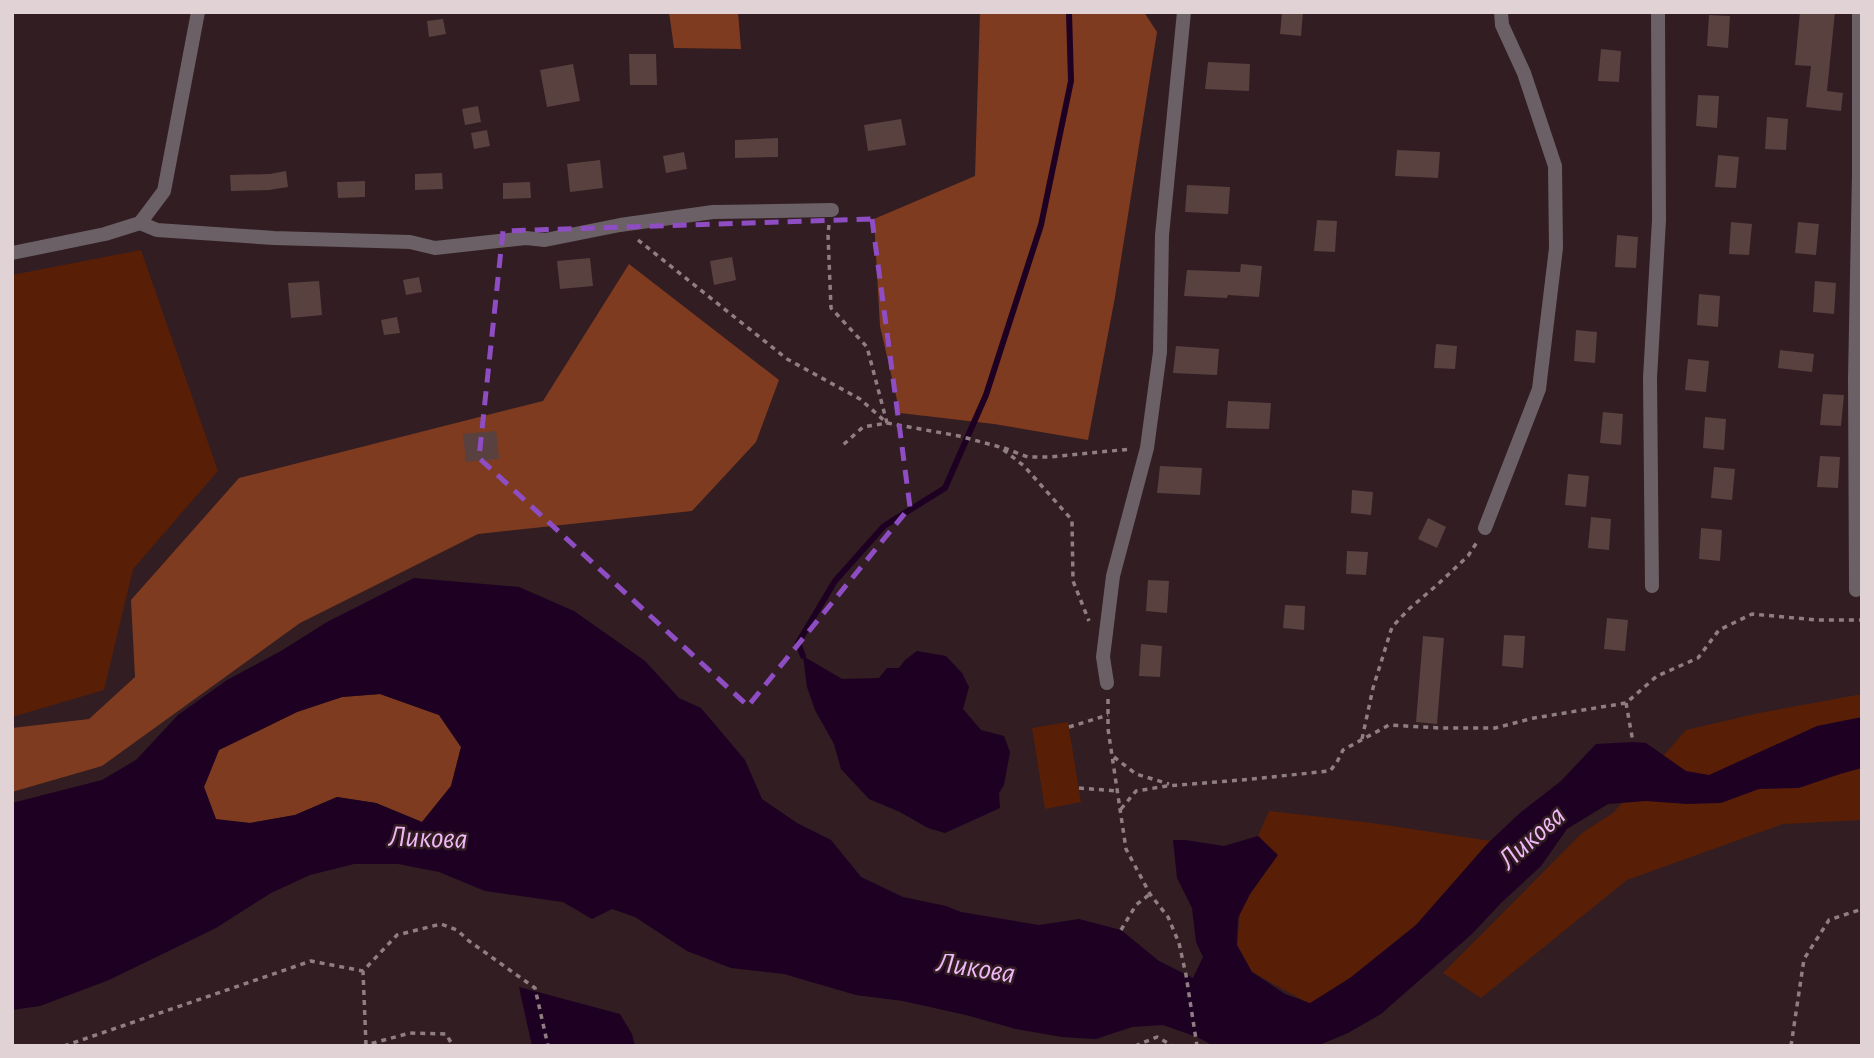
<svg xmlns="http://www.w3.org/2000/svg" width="1874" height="1058" font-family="'Alegreya Sans',sans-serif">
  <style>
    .green { fill: #581f06 }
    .forest { fill: #7f3b1f }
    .water { fill: #1e0022; fill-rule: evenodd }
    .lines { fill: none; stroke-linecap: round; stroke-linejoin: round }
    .stream { stroke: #1e0022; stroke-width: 6 }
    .building { fill: #594140 }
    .path { stroke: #8f7e82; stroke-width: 3.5; stroke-dasharray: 5 5; stroke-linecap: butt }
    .minor { stroke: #6a6065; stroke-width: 14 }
    .tertiary { stroke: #6a6065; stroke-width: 14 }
    .marked { fill: none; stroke: #8f4dc3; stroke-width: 5; stroke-dasharray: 14 9; stroke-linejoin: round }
    .labels { text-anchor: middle; stroke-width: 5; stroke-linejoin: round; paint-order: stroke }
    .water-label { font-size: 30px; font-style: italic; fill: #f1b8f7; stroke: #311d22 }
  </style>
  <rect width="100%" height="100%" fill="#311d22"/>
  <path class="green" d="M 141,250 L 218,471 L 133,569 L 104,690 L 12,717 L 12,275 Z
    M 1862,694 L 1862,820 L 1783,824 L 1627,880 L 1481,998 L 1443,973 L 1582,833 L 1613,813 L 1686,730 L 1759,713 Z
    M 1068,722 L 1081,802 L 1045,809 L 1032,728 Z
    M 1269,811 L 1372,823 L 1491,841 L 1416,925 L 1350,978 L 1310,1004 L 1252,972 L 1237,945 L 1240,913 L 1250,894 L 1277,855 L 1258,836 Z"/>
  <path class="forest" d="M 669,12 L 738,12 L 741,49 L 674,48 Z
    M 980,12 L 1144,12 L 1157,32 L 1115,297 L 1088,440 L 994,424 L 900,413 L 880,326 L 874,219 L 975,176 Z
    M 629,264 L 779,380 L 756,442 L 692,511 L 478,534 L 300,623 L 102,766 L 12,792 L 12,728 L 89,719 L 135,677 L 131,600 L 239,478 L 543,401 Z
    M 380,694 L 439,715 L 461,747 L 451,786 L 422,822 L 376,803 L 337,797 L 295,815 L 250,823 L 216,820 L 204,787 L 219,750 L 297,712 L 342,697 Z"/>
  <path class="water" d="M 414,578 L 519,587 L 574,611 L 645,661 L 679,698 L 701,708 L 745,760 L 762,799 L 797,823 L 831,840 L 861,877 L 903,897 L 946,906 L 961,912 L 1039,925 L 1079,919 L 1121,930 L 1159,961 L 1193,978 L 1203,957 L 1196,942 L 1192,908 L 1177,878 L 1173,840 L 1185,840 L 1224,846 L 1258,836 L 1278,855 L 1250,894 L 1238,918 L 1237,945 L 1252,972 L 1285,994 L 1310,1003 L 1350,978 L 1416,925 L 1487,844 L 1521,812 L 1561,781 L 1596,744 L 1633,742 L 1646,743 L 1686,771 L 1709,775 L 1817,726 L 1862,717 L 1862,768 L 1840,774 L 1799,788 L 1759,789 L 1721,803 L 1687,804 L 1646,801 L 1608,804 L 1567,829 L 1541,866 L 1501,903 L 1472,934 L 1381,1014 L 1348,1033 L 1317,1046 L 1214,1046 L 1197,1037 L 1163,1025 L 1132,1027 L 1096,1039 L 1062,1037 L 1016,1029 L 966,1015 L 903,1001 L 856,995 L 784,974 L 731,968 L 687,951 L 635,917 L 612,909 L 592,919 L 563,902 L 485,891 L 439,872 L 398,864 L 354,864 L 310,875 L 271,893 L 216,928 L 109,980 L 40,1006 L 12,1010 L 12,803 L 102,780 L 136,760 L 178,715 L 227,680 L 281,651 L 327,622 ZM 380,694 L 439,715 L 461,747 L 451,786 L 422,822 L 376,803 L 337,797 L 295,815 L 250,823 L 216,819 L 204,787 L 219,750 L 297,712 L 342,697 Z
    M 917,651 L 946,656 L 962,673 L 969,687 L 963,709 L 981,730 L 1004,736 L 1010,752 L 1004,785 L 999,793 L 1000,808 L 945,833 L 928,828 L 900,812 L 869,799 L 841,769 L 834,744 L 815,710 L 807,687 L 803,656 L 842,679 L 879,678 L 887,668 L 899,668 L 905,660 Z
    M 519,987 L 620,1014 L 632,1034 L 635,1046 L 532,1046 Z"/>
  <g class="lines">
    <path class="stream" d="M 803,656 L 798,643 L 835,581 L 884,526 L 945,488 L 986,395 L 1041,225 L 1071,81 L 1069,12"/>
  </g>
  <path class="building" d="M 1282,12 L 1303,12 L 1301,36 L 1280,34 Z
    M 1800,12 L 1835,12 L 1827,91 L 1843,93 L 1841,111 L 1806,107 L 1811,66 L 1795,65 Z
    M 1709,15 L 1730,16 L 1728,48 L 1707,46 Z
    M 443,19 L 446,34 L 429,37 L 427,21 Z
    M 1601,49 L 1621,51 L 1619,82 L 1598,81 Z
    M 629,54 L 656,54 L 657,85 L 630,85 Z
    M 1208,62 L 1250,64 L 1249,91 L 1205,89 Z
    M 573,64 L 580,101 L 547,107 L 540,70 Z
    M 1698,95 L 1719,96 L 1717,128 L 1696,126 Z
    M 478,106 L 481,122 L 465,125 L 462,109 Z
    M 1767,117 L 1788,119 L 1786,150 L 1765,149 Z
    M 901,119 L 906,145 L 868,151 L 864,125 Z
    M 487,130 L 490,146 L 474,149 L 471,133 Z
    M 778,138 L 778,157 L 735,158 L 735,140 Z
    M 1397,150 L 1440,152 L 1438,178 L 1395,176 Z
    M 684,152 L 687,169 L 666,173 L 663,156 Z
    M 1718,155 L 1739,157 L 1736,188 L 1715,187 Z
    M 600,160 L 603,188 L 570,192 L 567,164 Z
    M 286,171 L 288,187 L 269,190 L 231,191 L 230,175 L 270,174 Z
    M 442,173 L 443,189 L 415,190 L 415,174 Z
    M 365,181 L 365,197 L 338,198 L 337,182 Z
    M 530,182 L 531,198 L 503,199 L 503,183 Z
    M 1187,185 L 1230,187 L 1228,214 L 1185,212 Z
    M 1317,220 L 1337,221 L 1335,252 L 1314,251 Z
    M 1731,222 L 1752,224 L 1749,255 L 1729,254 Z
    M 1798,222 L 1819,224 L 1816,255 L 1795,253 Z
    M 1617,235 L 1638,237 L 1636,268 L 1615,267 Z
    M 732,257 L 736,280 L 714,285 L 710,261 Z
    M 590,258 L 593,286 L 560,289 L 557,261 Z
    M 1241,264 L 1262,266 L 1259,297 L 1228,295 L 1227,298 L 1184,296 L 1187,270 L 1240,272 Z
    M 419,277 L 422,292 L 406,295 L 403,280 Z
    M 319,281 L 322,315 L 291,318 L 288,283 Z
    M 1815,281 L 1836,283 L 1834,314 L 1813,312 Z
    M 1699,294 L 1720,296 L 1718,327 L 1697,325 Z
    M 397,317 L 400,333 L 384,335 L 381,320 Z
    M 1576,330 L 1597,332 L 1595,363 L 1574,361 Z
    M 1436,344 L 1457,346 L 1455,369 L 1434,368 Z
    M 1176,346 L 1219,349 L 1217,375 L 1173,373 Z
    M 1780,350 L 1814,354 L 1812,372 L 1778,368 Z
    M 1688,359 L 1709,361 L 1706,392 L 1685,390 Z
    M 1823,394 L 1844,395 L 1841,426 L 1820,425 Z
    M 1228,401 L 1271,403 L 1269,429 L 1226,428 Z
    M 1603,412 L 1623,414 L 1621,445 L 1600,443 Z
    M 1705,417 L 1726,419 L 1724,450 L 1703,448 Z
    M 496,431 L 499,459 L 466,462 L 463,434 Z
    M 1820,456 L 1840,457 L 1838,488 L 1817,487 Z
    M 1160,466 L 1202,468 L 1200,495 L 1157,493 Z
    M 1714,467 L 1735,469 L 1732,500 L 1711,498 Z
    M 1568,474 L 1589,476 L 1586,507 L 1565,505 Z
    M 1352,490 L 1373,492 L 1371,515 L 1351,513 Z
    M 1591,517 L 1611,519 L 1609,550 L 1588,548 Z
    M 1428,518 L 1446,527 L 1437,548 L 1418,539 Z
    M 1701,528 L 1722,530 L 1720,561 L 1699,559 Z
    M 1347,551 L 1368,552 L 1366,575 L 1346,574 Z
    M 1148,580 L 1169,581 L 1167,613 L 1146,611 Z
    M 1285,605 L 1305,606 L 1304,630 L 1283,628 Z
    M 1607,618 L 1628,620 L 1625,651 L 1604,649 Z
    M 1504,635 L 1525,636 L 1523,668 L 1502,666 Z
    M 1423,636 L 1444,638 L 1437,724 L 1416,722 Z
    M 1141,644 L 1162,646 L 1160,677 L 1139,676 Z"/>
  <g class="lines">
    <path class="path" d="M 829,225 L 828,235 L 831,308 L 867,347 L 887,423 L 863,427 L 843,445
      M 638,240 L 787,359 L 860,399 L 887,423 L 959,436 L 1000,447 L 1024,466 L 1072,520 L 1073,581 L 1089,621
      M 1004,448 L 1028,457 L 1050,457 L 1131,449
      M 1108,699 L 1108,729 L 1126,849 L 1150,894 L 1168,917 L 1179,943 L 1186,975 L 1197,1046
      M 1626,703 L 1633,742
      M 1069,727 L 1108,715
      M 1362,739 L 1373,688 L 1392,627 L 1409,609 L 1437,585 L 1468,556 L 1477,542
      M 1114,757 L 1136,774 L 1169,784
      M 1079,788 L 1118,791
      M 1121,809 L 1136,791 L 1167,786 L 1241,780 L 1330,771 L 1337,762 L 1343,750 L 1389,725 L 1440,728 L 1495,728 L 1534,718 L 1626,703 L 1657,676 L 1698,658 L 1719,630 L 1752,614 L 1817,620 L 1862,620
      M 1121,930 L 1136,905 L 1150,894
      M 366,1045 L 363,971 L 397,935 L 441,924 L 457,930 L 469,941 L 535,988 L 548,1046
      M 64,1046 L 311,961 L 363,971
      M 362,1046 L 410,1033 L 446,1034 L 453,1046
      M 1135,1046 L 1157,1037 L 1173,1046
      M 1791,1046 L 1804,959 L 1829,920 L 1862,909"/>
    <path class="minor" d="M 140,223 L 157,230 L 274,238 L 410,242 L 435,248 L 526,238 L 545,240 L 620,225 L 713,212 L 832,210
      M 1485,528 L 1539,389 L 1556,248 L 1555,166 L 1524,73 L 1502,25 L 1501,12
      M 1652,586 L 1650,378 L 1659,220 L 1658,12
      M 1856,590 L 1855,378 L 1859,174 L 1859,12
      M 1107,683 L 1103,657 L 1113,576 L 1147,448 L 1160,352 L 1162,235 L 1184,12"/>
    <path class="tertiary" d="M 12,253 L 105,234 L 140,223 L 164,191 L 198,12"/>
  </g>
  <path class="marked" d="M 872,219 L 910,507 L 748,706 L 479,458 L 503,231 Z"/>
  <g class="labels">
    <g class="water-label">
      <text transform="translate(428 837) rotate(2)" y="10">Ликова</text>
      <text transform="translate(1531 837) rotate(-42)" y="10">Ликова</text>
      <text transform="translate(976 967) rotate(9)" y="10">Ликова</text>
    </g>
  </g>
  <rect width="1874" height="1058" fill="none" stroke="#e1d2d5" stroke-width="28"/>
</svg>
